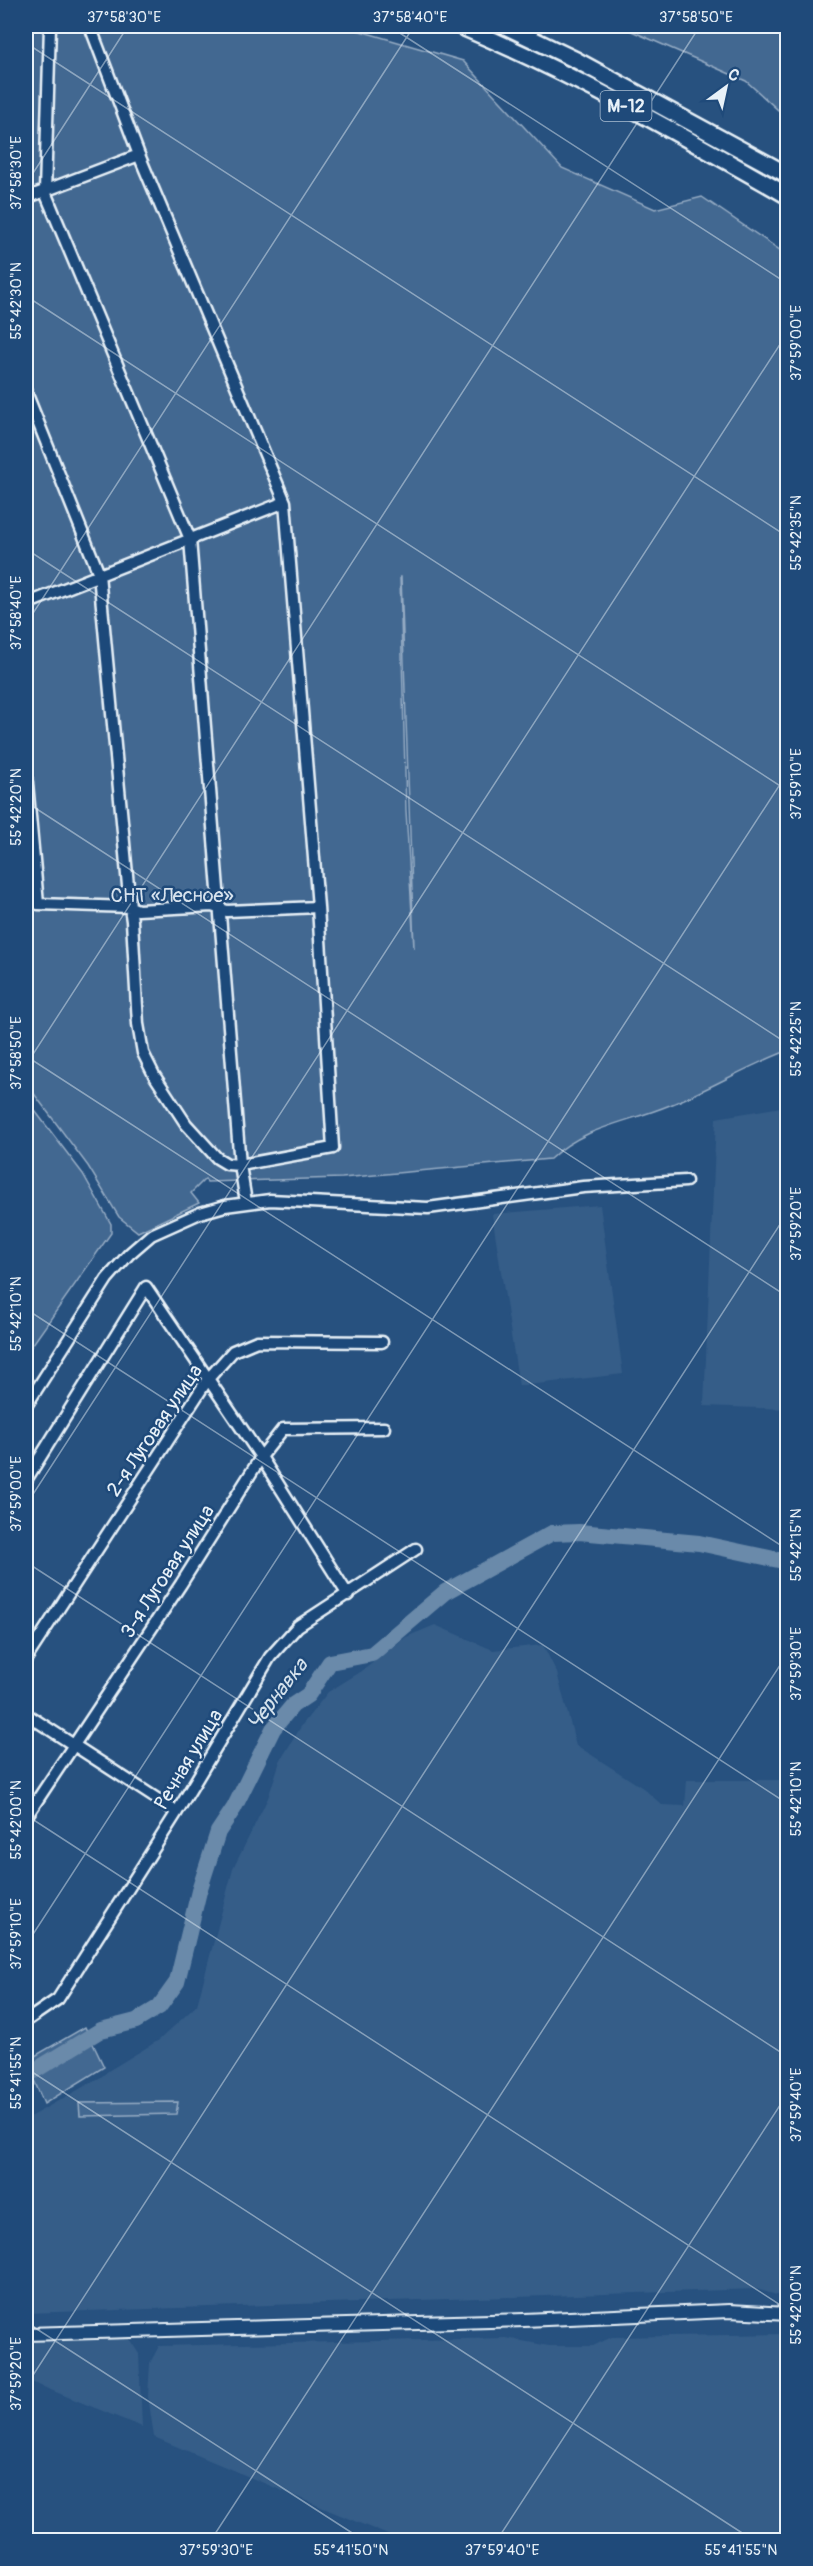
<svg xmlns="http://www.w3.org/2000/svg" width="813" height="2566" font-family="Pangolin,sans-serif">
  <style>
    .built { fill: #355d88 }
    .green { fill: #436891; stroke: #96acc4; stroke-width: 1.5; fill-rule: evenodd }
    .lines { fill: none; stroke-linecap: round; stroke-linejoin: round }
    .river { stroke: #6b8aaa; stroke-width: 16 }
    .minor-casing { stroke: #e8f1f8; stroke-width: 15 }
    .major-casing { stroke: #e8f1f8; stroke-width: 16 }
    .highway-casing { stroke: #e8f1f8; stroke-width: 20 }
    .minor { stroke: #1f4a7a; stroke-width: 10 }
    .major { stroke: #1f4a7a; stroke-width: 12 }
    .highway { stroke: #1f4a7a; stroke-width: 15 }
    .ticks { fill: none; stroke: #e8f1f8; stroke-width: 1.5; stroke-opacity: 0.45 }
    .labels { text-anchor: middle; stroke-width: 5; stroke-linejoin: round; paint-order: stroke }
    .shield { fill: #1f4a7a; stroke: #acbfd2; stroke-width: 1.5 }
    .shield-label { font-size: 18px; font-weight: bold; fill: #e8f1f8 }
    .park-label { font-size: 20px; fill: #d8e3ee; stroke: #1f4a7a }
    .street-label { font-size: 20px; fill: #e8f1f8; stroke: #1f4a7a }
    .water-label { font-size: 21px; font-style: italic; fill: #d5e2ec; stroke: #1f4a7a }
    .neatline { fill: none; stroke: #e8f1f8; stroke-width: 2 }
    .ticks-label { font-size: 15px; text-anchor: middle; fill: #e8f1f8 }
  </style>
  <rect width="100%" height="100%" fill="#27517f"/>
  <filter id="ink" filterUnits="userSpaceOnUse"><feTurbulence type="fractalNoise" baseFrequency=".0167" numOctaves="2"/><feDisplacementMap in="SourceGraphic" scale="12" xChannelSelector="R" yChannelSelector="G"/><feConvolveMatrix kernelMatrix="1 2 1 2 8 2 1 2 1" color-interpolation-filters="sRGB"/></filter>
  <g filter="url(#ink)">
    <path class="built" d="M 787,1106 L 787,1409 L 704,1406 L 716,1118 Z
      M 600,1205 L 623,1374 L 519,1386 L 492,1214 Z
      M 435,1625 L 493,1650 L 543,1645 L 557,1673 L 576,1745 L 643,1788 L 662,1805 L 685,1806 L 687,1780 L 787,1780 L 787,2298 L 756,2289 L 26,2313 L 26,2119 L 101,2077 L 108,2071 L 159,2040 L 197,2005 L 233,1869 L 268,1798 L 280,1761 L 302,1725 L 328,1692 L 362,1671 L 406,1637 Z
      M 787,2334 L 787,2540 L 392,2540 L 395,2538 L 154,2437 L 148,2396 L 150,2363 L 159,2346 L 506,2338 L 549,2346 L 593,2346 L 612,2337 Z
      M 128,2337 L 139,2354 L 142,2427 L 26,2380 L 26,2341 Z"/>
    <path class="green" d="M 26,26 L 343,26 L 463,61 L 562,168 L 655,209 L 702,197 L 787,255 L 787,1051 C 747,1066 710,1089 670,1105 C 627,1123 585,1126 550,1159 L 342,1178 L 207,1182 L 205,1179 L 191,1193 L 199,1203 L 138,1232 L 119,1217 L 88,1166 L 26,1083 ZM 400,577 L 401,577 L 414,948 L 406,810 Z
      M 620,26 L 787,26 L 787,118 L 746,81 Z
      M 26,1099 L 83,1174 L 111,1224 L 111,1233 L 26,1354 Z
      M 85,2027 L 104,2067 L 44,2104 L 26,2061 Z
      M 178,2102 L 176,2114 L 80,2116 L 79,2103 Z"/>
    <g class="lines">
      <path class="river" d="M 26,2076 L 101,2030 L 136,2021 L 159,2007 L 177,1982 L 199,1891 L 218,1832 L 234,1808 L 273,1729 L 293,1705 L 308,1695 L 330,1662 L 372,1654 L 445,1592 L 552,1533 L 579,1532 L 699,1543 L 788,1562"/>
      <defs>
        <path id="minor" d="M 50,26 L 45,192 L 190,539 L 240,1165 L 246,1202
          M 90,26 L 139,155 L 285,502 L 318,907
          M 26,198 L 139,155
          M 26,392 L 99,574 L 130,907 L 132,921 L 138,1024 L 143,1053 L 154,1075 L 186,1124 L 217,1158 L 227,1164 L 240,1165 L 333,1148 L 318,907 L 227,911 L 212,906 L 138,910 L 130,907 L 38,904 L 26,900
          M 26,604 L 285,502
          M 26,772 L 38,904
          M 26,1406 L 107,1279 L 129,1254 L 151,1235 L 200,1213 L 225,1206 L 270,1200 L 428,1208 L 583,1187 L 686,1181
          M 26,1480 L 146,1287 L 261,1457 L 348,1595
          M 26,1659 L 208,1379 L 233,1351 L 257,1341 L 382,1342
          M 26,1714 L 177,1812
          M 26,1817 L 181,1584 L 261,1457 L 283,1429 L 384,1428
          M 26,2021 L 58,1999 L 177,1812 L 270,1657 L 298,1626 L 416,1549"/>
        <path id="major" d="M 26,2334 L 524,2320 L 729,2311 L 788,2314"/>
        <path id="highway" d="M 460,26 C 574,74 681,135 788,196
          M 505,26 L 576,60 L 788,175"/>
      </defs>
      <use href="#minor" class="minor-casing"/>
      <use href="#major" class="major-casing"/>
      <use href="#highway" class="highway-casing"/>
      <use href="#minor" class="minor"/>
      <use href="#major" class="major"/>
      <use href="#highway" class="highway"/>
    </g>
  </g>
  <path class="ticks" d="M 389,26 L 788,284M 779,26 L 788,31M 26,43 L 788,537M 26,184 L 128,26M 26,296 L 788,791M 26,549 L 788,1044M 26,624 L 414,26M 26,802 L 788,1297M 26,1056 L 788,1550M 26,1065 L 700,26M 26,1309 L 788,1804M 26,1505 L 788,332M 26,1562 L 788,2057M 26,1815 L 788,2310M 26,1945 L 788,772M 26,2068 L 753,2540M 26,2322 L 363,2540M 26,2386 L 788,1212M 211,2540 L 788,1653M 497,2540 L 788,2093M 783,2540 L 788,2533"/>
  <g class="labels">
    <rect class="shield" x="600.5" y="91" width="51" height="30" rx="4.5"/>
    <g class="shield-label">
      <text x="626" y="112">М-12</text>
    </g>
    <g class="park-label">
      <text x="172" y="902">СНТ «Лесное»</text>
    </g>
    <g class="street-label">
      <text transform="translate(154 1430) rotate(-56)" y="7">2-я Луговая улица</text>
      <text transform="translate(167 1571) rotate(-57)" y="7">3-я Луговая улица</text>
      <text transform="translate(188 1759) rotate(-59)" y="7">Речная улица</text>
    </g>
    <g class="water-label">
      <text transform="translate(277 1694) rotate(-52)" y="7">Чернавка</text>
    </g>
  </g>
  <rect width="813" height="2566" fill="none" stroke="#1f4a7a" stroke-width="66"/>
  <g transform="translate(726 87) rotate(33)" stroke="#1f4a7a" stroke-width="4.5" paint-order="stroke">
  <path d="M0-4.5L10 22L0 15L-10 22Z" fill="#e8f1f8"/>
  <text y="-9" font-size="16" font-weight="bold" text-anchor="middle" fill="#e8f1f8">С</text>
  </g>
  <rect x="33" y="33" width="747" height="2500" class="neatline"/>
  <g class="ticks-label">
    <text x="124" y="22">37°58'30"E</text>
    <text x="410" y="22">37°58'40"E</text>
    <text x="696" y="22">37°58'50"E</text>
    <text transform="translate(16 173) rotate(-90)" y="5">37°58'30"E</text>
    <text transform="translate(16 301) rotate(-90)" y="5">55°42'30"N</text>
    <text transform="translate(796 343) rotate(-90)" y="5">37°59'00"E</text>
    <text transform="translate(796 533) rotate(-90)" y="5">55°42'35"N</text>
    <text transform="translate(16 613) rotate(-90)" y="5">37°58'40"E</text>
    <text transform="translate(796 784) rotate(-90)" y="5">37°59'10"E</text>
    <text transform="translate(16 807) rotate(-90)" y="5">55°42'20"N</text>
    <text transform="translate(796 1039) rotate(-90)" y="5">55°42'25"N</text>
    <text transform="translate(16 1053) rotate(-90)" y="5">37°58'50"E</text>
    <text transform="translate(796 1224) rotate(-90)" y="5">37°59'20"E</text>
    <text transform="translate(16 1314) rotate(-90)" y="5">55°42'10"N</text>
    <text transform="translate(16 1494) rotate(-90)" y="5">37°59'00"E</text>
    <text transform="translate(796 1545) rotate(-90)" y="5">55°42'15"N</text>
    <text transform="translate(796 1664) rotate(-90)" y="5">37°59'30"E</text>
    <text transform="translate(796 1799) rotate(-90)" y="5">55°42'10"N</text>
    <text transform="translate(16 1820) rotate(-90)" y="5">55°42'00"N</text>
    <text transform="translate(16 1934) rotate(-90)" y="5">37°59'10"E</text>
    <text transform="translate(16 2073) rotate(-90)" y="5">55°41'55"N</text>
    <text transform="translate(796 2105) rotate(-90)" y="5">37°59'40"E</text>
    <text transform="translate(796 2305) rotate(-90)" y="5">55°42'00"N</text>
    <text transform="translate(16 2374) rotate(-90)" y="5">37°59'20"E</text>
    <text x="216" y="2555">37°59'30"E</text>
    <text x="351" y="2555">55°41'50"N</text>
    <text x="502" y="2555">37°59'40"E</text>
    <text x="741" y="2555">55°41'55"N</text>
  </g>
</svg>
